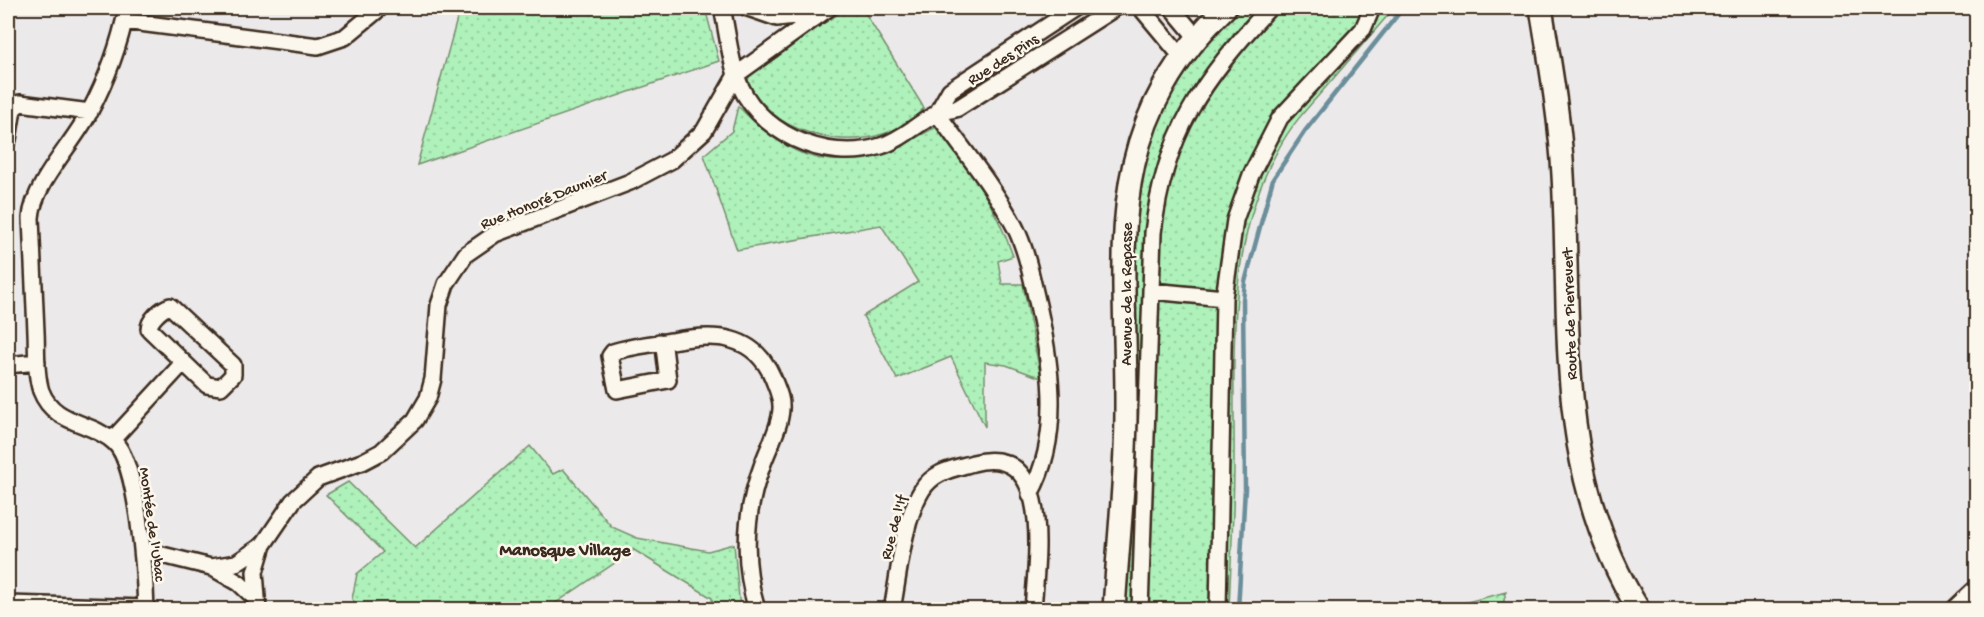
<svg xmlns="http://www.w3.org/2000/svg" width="1984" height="617" font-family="'Gochi Hand',sans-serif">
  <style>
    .green { fill: url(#green-dots); stroke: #748e6c; stroke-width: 1.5 }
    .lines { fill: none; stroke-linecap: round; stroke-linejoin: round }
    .stream { stroke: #6a8e9a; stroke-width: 4.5 }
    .street-casing { stroke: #3b2a1e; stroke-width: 20 }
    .secondary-casing { stroke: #3b2a1e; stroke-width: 26 }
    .primary-casing { stroke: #3b2a1e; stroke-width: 28 }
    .street { stroke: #fbf7ec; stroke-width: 15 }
    .secondary { stroke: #fbf7ec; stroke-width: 21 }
    .primary { stroke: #fbf7ec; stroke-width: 24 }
    .labels { text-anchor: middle; stroke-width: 5; stroke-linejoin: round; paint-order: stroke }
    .street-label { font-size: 16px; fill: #3b2a1e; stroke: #fbf7ec }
    .neighbourhood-label { font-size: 18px; font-weight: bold; fill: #3b2a1e; stroke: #fbf7ec }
  </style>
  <defs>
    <pattern id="green-dots" width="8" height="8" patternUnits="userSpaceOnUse" patternTransform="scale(1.5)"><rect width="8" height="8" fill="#aef1ba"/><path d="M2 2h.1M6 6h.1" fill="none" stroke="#97cf9f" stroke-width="1.8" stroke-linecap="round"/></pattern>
  </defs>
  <rect width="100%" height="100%" fill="#ece9ea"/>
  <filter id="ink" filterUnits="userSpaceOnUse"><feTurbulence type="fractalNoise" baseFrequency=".0167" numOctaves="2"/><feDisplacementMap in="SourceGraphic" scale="12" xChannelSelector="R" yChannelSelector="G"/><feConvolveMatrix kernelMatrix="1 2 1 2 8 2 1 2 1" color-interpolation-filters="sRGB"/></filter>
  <g filter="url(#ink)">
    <path class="green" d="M 460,8 L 705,8 L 719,61 L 417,165 Z
      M 847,8 L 862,8 L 924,108 C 883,154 802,146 761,104 C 751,94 745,86 750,72 Z
      M 1242,8 L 1394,8 C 1372,34 1349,60 1326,87 C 1309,106 1291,125 1279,148 C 1225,243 1235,355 1234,459 C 1234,509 1231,559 1229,609 L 1125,610 L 1136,316 L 1132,252 L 1135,196 L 1151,139 L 1176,87 L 1208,41 Z
      M 738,106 C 806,177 853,172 936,127 C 969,168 996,206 1013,256 L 998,261 L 1002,284 L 1023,284 L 1041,378 L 1006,365 L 985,362 L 985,427 L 951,357 L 897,379 L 863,316 L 918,282 L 881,225 L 737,250 L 704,155 L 732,131 Z
      M 530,446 L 553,474 L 563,469 L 612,527 L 637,538 L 708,551 L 734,544 L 740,609 L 713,609 L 712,598 L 634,550 L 547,609 L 359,609 L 352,599 L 357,574 L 383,552 L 326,495 L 348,482 L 415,548 Z
      M 1506,592 L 1502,609 L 1440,609 Z"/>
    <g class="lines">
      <path class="stream" d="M 1238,610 L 1245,488 L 1243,300 L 1245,282 L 1273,179 L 1305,131 L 1403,8"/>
      <defs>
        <path id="street" d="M 127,8 C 120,43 106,81 89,113 C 73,144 33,184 31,218 C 33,256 34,294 36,332 C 37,351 35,373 41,391 C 54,425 91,421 114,442 C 138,462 145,576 146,610
          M 722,8 C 727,29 729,53 736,75 C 754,132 825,164 881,146 C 901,140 917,124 936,114 C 943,110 951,111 958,108 L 1115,8
          M 748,8 L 777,18 L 813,14
          M 1141,8 L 1181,56
          M 1172,8 L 1197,38
          M 124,21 L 318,46 L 345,37 L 380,8
          M 937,113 C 963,150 994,187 1015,227 C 1025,247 1030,270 1035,292 C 1050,355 1064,434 1030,494
          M 937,113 L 950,90 L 1075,8
          M 8,140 L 13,109 L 20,103 L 90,112
          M 1152,291 L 1224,298
          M 170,306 L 233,365 L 233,375 L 221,387 L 207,385 L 149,329 C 149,320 161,309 170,306 Z
          M 659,342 L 664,347 L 668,380 L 617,390 L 610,356 L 613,352 C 632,346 652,344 672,341 C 713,333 754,333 773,378 C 777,389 782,398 781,409 C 780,428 768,448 762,466 C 745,512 742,561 757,610
          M 8,365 L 37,362
          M 112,440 L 183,363
          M 142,550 L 211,567 L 236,563 L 263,545 L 293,501 L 318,478 L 362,462 L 381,452 L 415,420 L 428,398 L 433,379 L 439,305 L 446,284 L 466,254 L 495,234 L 630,182 L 672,160 L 704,131 L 736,75 L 829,8
          M 211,567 L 239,583 L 256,599
          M 8,604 L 146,608
          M 258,610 L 255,572 L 263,545
          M 892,610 C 899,574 903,521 922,490 C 934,471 953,469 973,463 C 1055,442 1036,562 1033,610
          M 1140,610 L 1153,233 C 1164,133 1203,80 1269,8
          M 1218,610 L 1224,298 L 1235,220 L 1251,175 L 1280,118 L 1363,29 L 1372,8"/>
        <path id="secondary" d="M 1541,8 C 1550,63 1560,119 1563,175 C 1572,329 1553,471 1639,610
          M 1114,610 C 1118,543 1126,476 1126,410 C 1127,250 1098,132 1225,8"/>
        <path id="primary" d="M 1959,610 L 1976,594"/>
      </defs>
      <use href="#street" class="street-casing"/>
      <use href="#secondary" class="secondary-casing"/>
      <use href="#primary" class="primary-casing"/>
      <use href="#street" class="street"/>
      <use href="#secondary" class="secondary"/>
      <use href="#primary" class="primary"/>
    </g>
  </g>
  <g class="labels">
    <g class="street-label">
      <text transform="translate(1002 58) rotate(-33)" y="6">Rue des Pins</text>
      <text transform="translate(543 198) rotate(-22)" y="6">Rue Honoré Daumier</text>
      <text transform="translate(1125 294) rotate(-90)" y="6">Avenue de la Repasse</text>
      <text transform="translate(1568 314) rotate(-92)" y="6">Route de Pierrevert</text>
      <text transform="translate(154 524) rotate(82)" y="6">Montée de l'Ubac</text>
      <text transform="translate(892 527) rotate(-75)" y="6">Rue de l'If</text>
    </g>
    <g class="neighbourhood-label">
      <text x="565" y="555">Manosque Village</text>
    </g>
  </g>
  <rect width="1984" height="617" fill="none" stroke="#fbf7ec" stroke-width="30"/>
  <rect x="15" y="15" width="1954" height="587" fill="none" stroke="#3b2a1e" stroke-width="2" filter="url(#ink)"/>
</svg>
